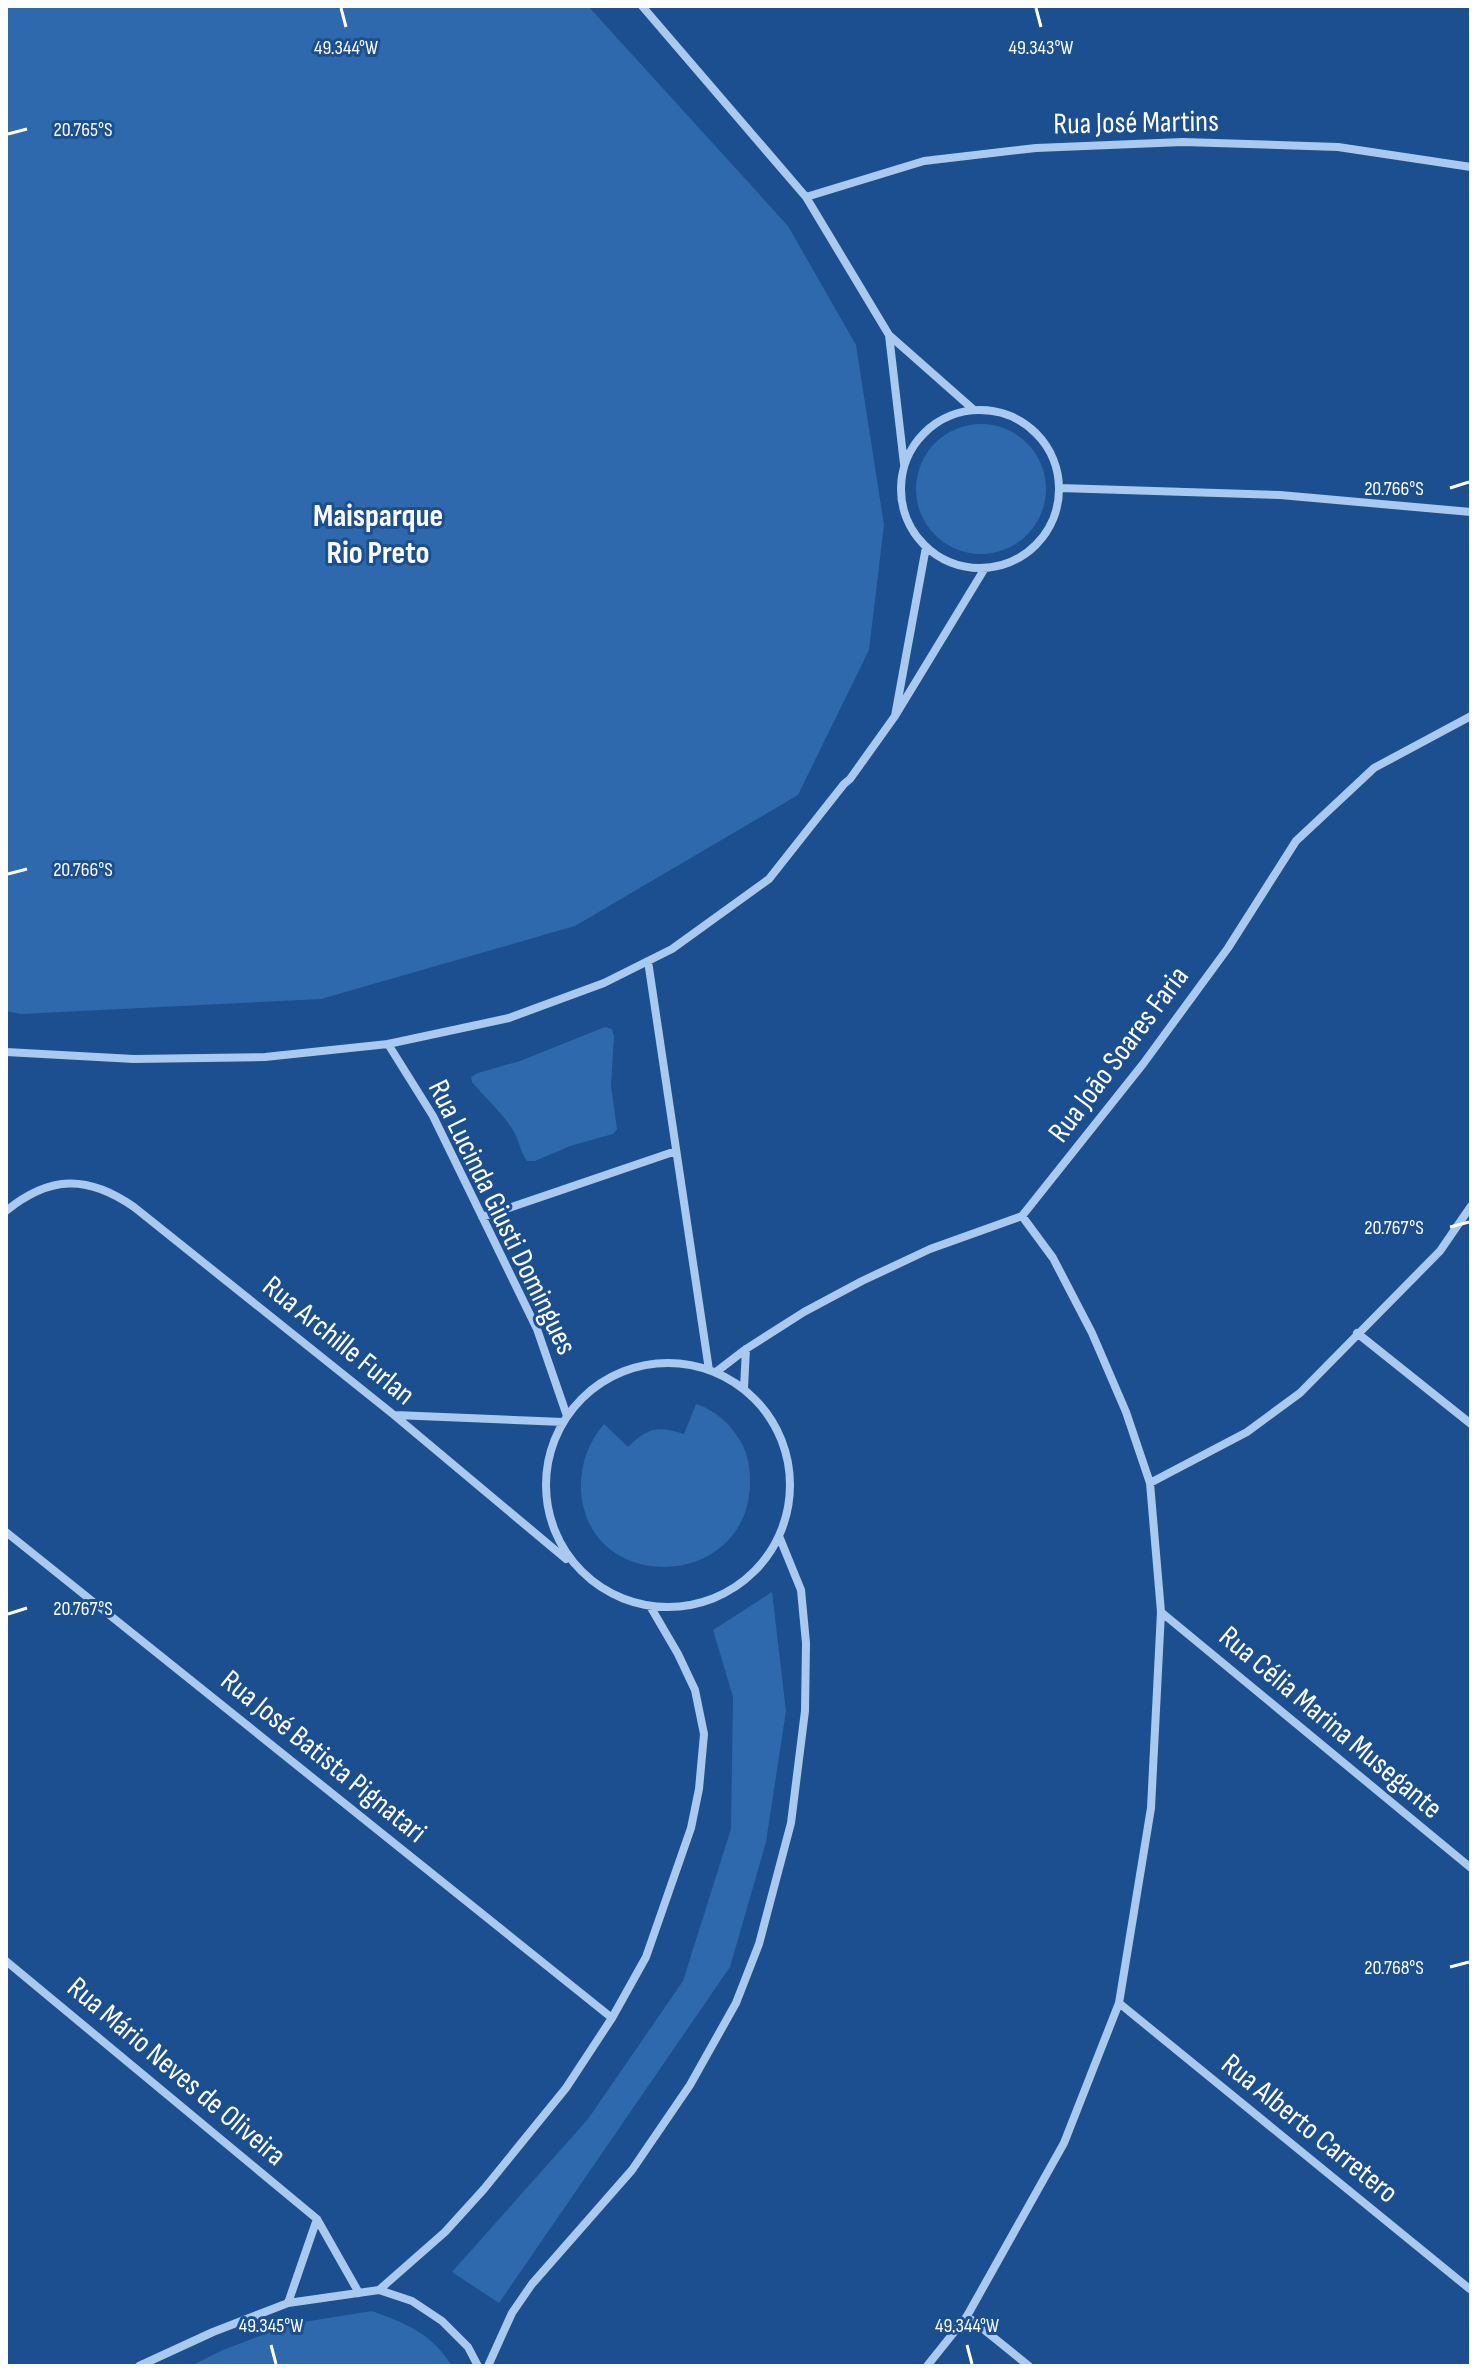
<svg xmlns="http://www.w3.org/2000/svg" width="1477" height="2372" font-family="'Sofia Sans Condensed',sans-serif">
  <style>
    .green { fill: #2e69ad }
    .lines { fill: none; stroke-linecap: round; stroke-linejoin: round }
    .street { stroke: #a9c9ee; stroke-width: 8 }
    .ticks { fill: none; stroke: #fff; stroke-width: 3 }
    .labels { text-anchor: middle; stroke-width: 6; stroke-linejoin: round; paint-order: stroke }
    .street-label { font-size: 30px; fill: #fff; stroke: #1b4f8f }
    .neighbourhood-label { font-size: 32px; font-weight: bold; fill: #fff; stroke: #1b4f8f }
    .ticks-label { font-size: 20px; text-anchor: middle; fill: #fff; stroke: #1b4f8f; stroke-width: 6; stroke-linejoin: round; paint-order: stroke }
  </style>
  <rect width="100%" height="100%" fill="#1b4f8f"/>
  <path class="green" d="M 6,6 L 588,6 L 788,226 L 856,345 L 884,525 L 869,650 L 798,795 L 575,926 L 321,999 L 21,1014 L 6,1011 Z
    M916 489a65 65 0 1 1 130 0a65 65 0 1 1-130 0Z
    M 605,1027 L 612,1029 L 614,1036 L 611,1086 L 617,1129 L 613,1134 L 570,1146 L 535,1161 L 527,1161 C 521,1153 519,1141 514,1132 C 503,1113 486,1099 472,1082 L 471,1077 L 478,1073 L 520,1061 Z
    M 696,1404 C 722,1412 746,1439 749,1466 C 765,1589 590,1602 581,1492 C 580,1466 587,1444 604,1424 L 628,1447 C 647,1428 658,1425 684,1434 Z
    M 772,1592 L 786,1711 L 766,1842 L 730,1967 L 499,2303 L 452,2272 L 588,2119 L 683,1981 L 731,1829 L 733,1697 L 713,1630 Z
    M 372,2311 C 407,2324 431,2333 452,2366 L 191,2366 L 223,2350 L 291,2324 Z"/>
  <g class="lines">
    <path class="street" d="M 642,6 L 806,197 L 889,335
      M 806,197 L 924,161 L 1036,148 L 1183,142 L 1338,147 L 1471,167
      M901 489a79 79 0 1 1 158 0a79 79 0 1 1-158 0Z
      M 904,464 L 889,335 L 974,410
      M 1060,488 L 1280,495 L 1471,512
      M 926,547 L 895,716 L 985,568
      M 648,961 L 709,1370
      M 388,1044 L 433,1116 L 537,1329 L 567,1416
      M 6,1052 L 134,1059 L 265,1057 L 388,1044 L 509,1018 L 604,983 L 672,949 L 769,879 L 844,784 L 850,779 L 895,716
      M 6,1211 C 50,1175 88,1175 134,1207 L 394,1415 L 566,1559
      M 482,1217 L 676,1151
      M 1357,1333 L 1471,1424
      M546 1485a122 122 0 1 1 244 0a122 122 0 1 1-244 0Z
      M 716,1372 L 746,1349 L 804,1312 L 862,1281 L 930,1249 L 1022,1216 L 1143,1064 L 1228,948 L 1296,841 L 1374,768 L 1471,716
      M 744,1388 L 746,1349
      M 395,1415 L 563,1422
      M 1150,1483 L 1247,1432 L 1300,1393 L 1440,1251 L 1471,1206
      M 6,1532 L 612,2018
      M 1161,1612 L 1471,1868
      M 6,1961 L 317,2219 L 359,2293
      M 1119,2003 L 1471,2290
      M 379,2290 L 445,2232 L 484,2189 L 566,2088 L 612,2018 L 646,1957 L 691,1828 L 699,1789 L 704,1734 L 695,1690 L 678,1654 L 650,1606
      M 288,2303 L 317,2219
      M 967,2316 L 1029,2366
      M 139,2366 L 213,2332 L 288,2303 L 379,2290 L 412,2301 L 442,2321 L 468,2347 L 478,2366
      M 488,2366 L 512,2313 L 532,2284 L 632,2170 L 690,2085 L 736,2003 L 759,1944 L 791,1823 L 805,1711 L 806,1643 L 801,1590 L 779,1536
      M 927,2366 L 967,2316 L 1064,2143 L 1119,2003 L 1151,1808 L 1161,1612 L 1150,1483 L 1126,1412 L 1092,1333 L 1053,1258 L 1022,1216"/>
  </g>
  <path class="ticks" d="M 341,8 L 346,27M 1036,8 L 1041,27M 8,134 L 27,129M 1450,488 L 1469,482M 8,874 L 27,869M 1450,1227 L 1469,1222M 8,1614 L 27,1608M 1450,1967 L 1469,1962M 271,2345 L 276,2364M 967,2345 L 972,2364"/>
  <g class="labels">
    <g class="street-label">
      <text transform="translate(1136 122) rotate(-1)" y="10">Rua José Martins</text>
      <text transform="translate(1118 1054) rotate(-53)" y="10">Rua João Soares Faria</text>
      <text transform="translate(503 1217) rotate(64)" y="10">Rua Lucinda Giusti Domingues</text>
      <text transform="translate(339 1340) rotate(39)" y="10">Rua Archille Furlan</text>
      <text transform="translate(1331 1722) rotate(40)" y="10">Rua Célia Marina Musegante</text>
      <text transform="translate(324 1756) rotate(39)" y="10">Rua José Batista Pignatari</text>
      <text transform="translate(177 2071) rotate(40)" y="10">Rua Mário Neves de Oliveira</text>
      <text transform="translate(1310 2128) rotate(39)" y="10">Rua Alberto Carretero</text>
    </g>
    <g class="neighbourhood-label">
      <text x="378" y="526">Maisparque<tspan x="378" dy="37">Rio Preto</tspan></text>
    </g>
  </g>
  <g class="ticks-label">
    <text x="346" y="54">49.344°W</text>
    <text x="1041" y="54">49.343°W</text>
    <text x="83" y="136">20.765°S</text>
    <text x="1394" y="495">20.766°S</text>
    <text x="83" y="876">20.766°S</text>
    <text x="1394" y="1234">20.767°S</text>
    <text x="83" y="1615">20.767°S</text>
    <text x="1394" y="1974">20.768°S</text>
    <text x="271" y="2332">49.345°W</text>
    <text x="967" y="2332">49.344°W</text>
  </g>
  <rect width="1477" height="2372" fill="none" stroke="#ffffff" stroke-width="16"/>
</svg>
